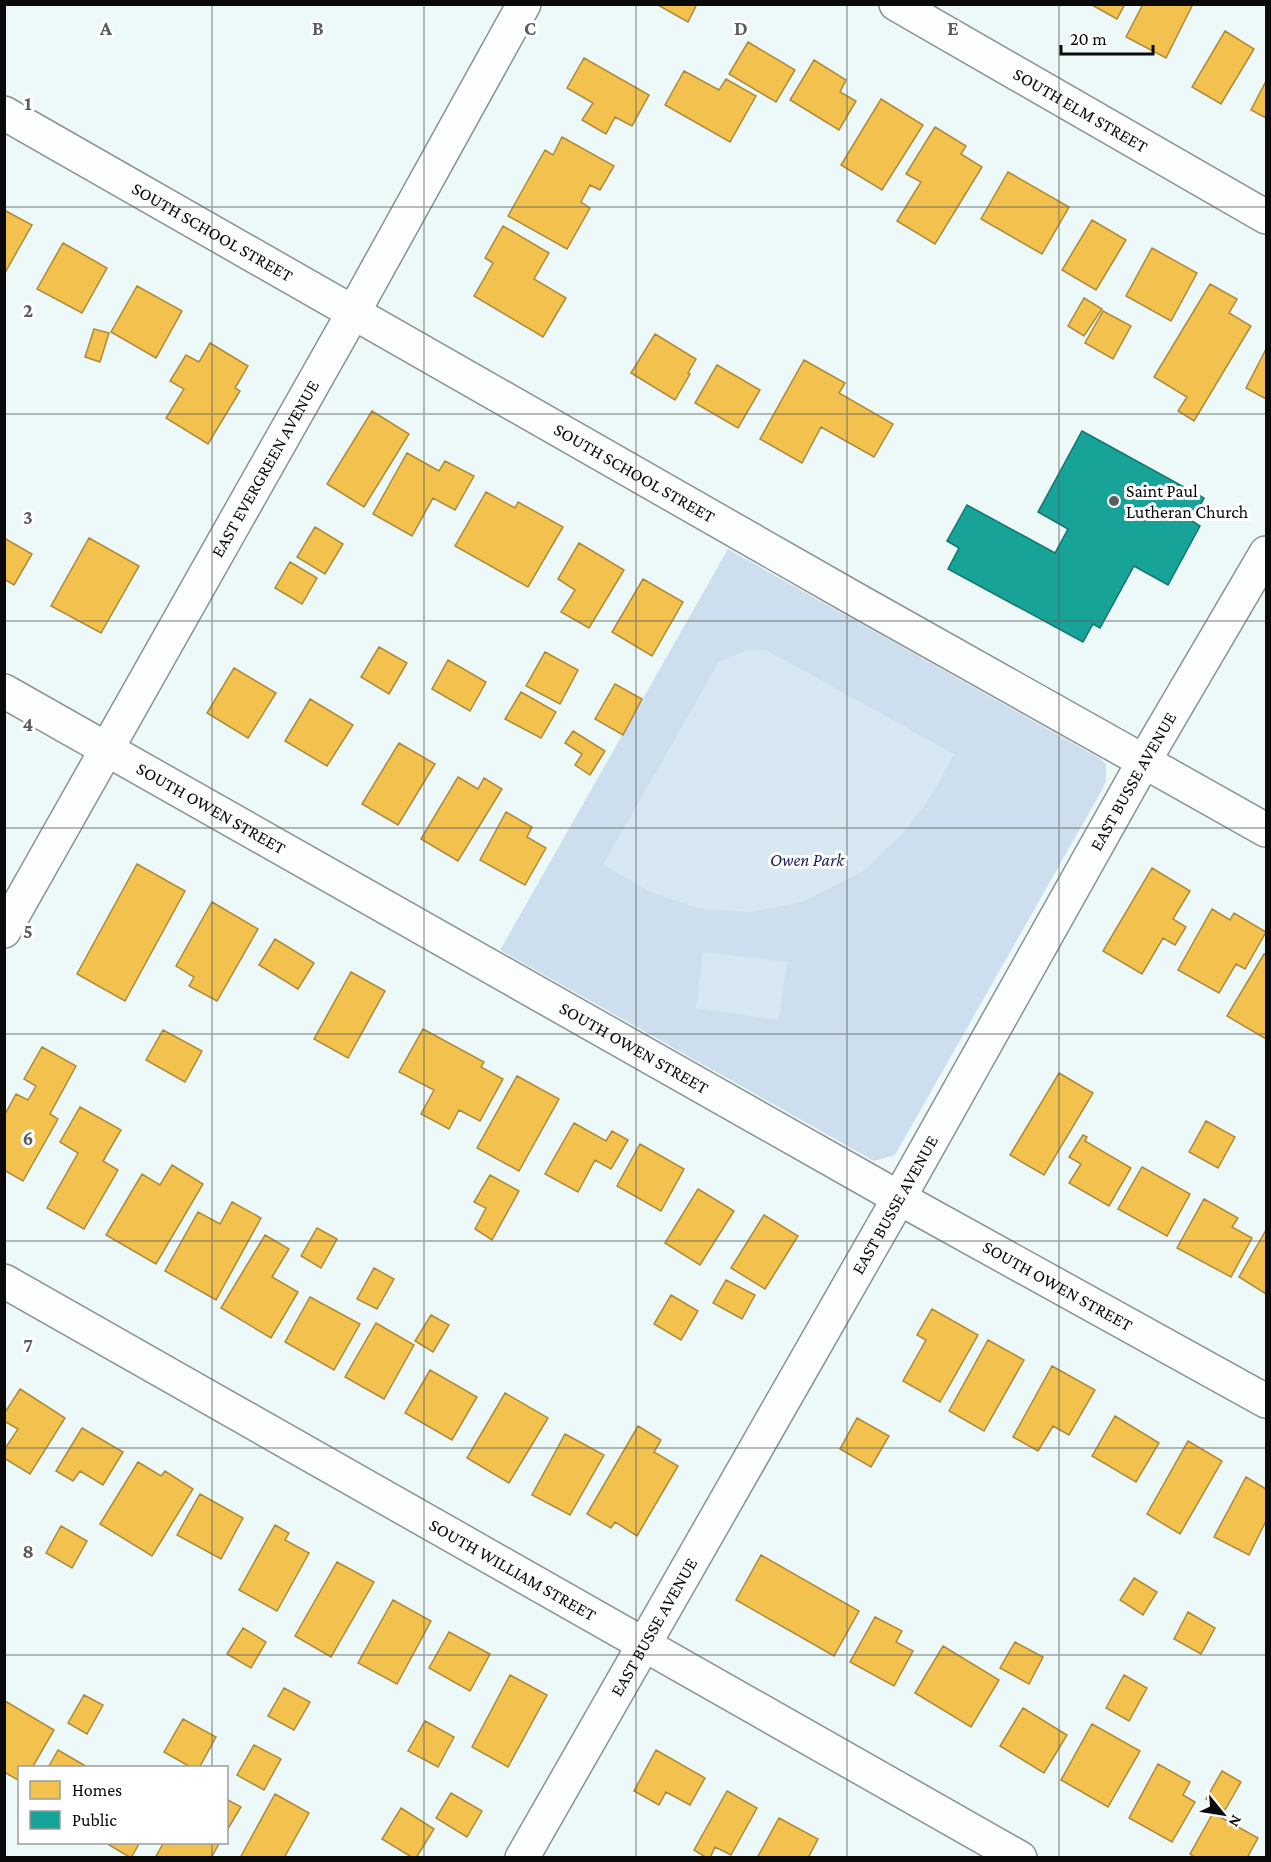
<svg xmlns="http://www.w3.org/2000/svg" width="1271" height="1862" font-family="'Crimson Pro',serif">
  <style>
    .green { fill: #cddeef }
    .pitch { fill: #d7e8f2 }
    .homes { fill: #f2c14e; stroke: #ac8a3a; stroke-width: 1.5 }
    .public { fill: #17a398; stroke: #13756d; stroke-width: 1.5 }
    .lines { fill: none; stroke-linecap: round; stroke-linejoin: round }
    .minor-casing { stroke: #8c9291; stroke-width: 36 }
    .minor { stroke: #fcfefe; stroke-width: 33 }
    .grid { fill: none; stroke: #595e5d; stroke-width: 1.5; stroke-opacity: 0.55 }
    .poi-dot { fill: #595e5d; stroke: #fff; stroke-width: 2 }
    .labels { text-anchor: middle; stroke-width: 6; stroke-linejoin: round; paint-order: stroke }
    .street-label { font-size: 18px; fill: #0a0a0a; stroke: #fff }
    .poi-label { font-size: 18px; fill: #0a0a0a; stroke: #fff; text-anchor: start }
    .park-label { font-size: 18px; font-style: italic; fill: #1d215f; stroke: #fff }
    .grid-label { font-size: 20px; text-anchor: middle; font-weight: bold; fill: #595e5d; stroke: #fff; stroke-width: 6; stroke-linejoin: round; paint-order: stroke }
  </style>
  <rect width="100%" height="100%" fill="#edf9f8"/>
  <path class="green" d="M 728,549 L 1099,758 L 1106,764 L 1106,781 L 1102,790 L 895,1155 L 874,1161 L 500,950 Z"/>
  <path class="pitch" d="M 766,650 L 954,754 L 932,795 L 904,832 L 863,871 L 802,902 L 750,912 L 700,909 L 651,892 L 603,865 L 719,662 L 745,651 Z
    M 703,952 L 787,962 L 779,1020 L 696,1008 Z"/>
  <path class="homes" d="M 656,4 L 697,4 L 688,22 Z
    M 1090,4 L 1125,4 L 1117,19 Z
    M 1143,4 L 1193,4 L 1166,58 L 1126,37 Z
    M 1225,31 L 1254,49 L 1221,104 L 1192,87 Z
    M 748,42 L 795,70 L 776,102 L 729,74 Z
    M 584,58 L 649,95 L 632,126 L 615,117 L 606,134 L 582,120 L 593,103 L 567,88 Z
    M 814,60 L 846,80 L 840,92 L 856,101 L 839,130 L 790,100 Z
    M 684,71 L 719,90 L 726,79 L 756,96 L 730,142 L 665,105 Z
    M 1266,81 L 1266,118 L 1251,110 Z
    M 881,99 L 923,125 L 882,190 L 841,165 Z
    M 935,127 L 966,146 L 961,154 L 982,167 L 935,244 L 897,221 L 921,182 L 906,174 Z
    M 562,137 L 614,166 L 600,190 L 590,185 L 581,202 L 590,208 L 567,249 L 508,216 L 545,150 L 553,155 Z
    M 1008,172 L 1069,207 L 1042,254 L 981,219 Z
    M 4,210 L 32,225 L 6,271 L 4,270 Z
    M 1092,220 L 1126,240 L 1096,290 L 1062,270 Z
    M 503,226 L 549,253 L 534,279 L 566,298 L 543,337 L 474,296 L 493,263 L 485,258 Z
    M 63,243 L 107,268 L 82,313 L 37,289 Z
    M 1152,248 L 1197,273 L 1171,321 L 1126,296 Z
    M 1210,284 L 1237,299 L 1229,313 L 1251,326 L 1194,421 L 1178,411 L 1187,397 L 1154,377 Z
    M 137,286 L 182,311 L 156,358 L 111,332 Z
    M 1084,298 L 1102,309 L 1084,336 L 1068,326 Z
    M 1103,311 L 1131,326 L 1113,359 L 1085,343 Z
    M 94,329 L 109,333 L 100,362 L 85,357 Z
    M 655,334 L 696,359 L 688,373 L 690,374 L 675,400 L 631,373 Z
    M 210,343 L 248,366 L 235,388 L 240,391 L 208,444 L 166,418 L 184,389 L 170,381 L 186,355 L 199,362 Z
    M 1266,349 L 1266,399 L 1246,388 Z
    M 804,360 L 845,383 L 839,393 L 893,424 L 874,457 L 821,427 L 802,463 L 760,439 Z
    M 717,365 L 760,390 L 738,428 L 695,403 Z
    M 372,411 L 409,434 L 364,507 L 327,484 Z
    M 407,453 L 439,471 L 445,461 L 474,476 L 455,510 L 433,498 L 412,536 L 373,514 Z
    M 486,492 L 515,508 L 518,502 L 563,527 L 528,587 L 455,546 Z
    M 315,527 L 343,544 L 325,574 L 297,557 Z
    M 4,538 L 32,554 L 14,585 L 4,579 Z
    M 89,538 L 139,566 L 101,633 L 51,606 Z
    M 579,543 L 624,570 L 589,628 L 561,612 L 575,590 L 558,579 Z
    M 290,562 L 317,578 L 302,604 L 275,588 Z
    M 643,579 L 683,602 L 652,656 L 612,632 Z
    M 379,647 L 407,663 L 389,694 L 361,677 Z
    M 545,652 L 578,670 L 560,704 L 526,686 Z
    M 448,660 L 486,682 L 470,711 L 432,689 Z
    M 234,668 L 276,693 L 248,738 L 207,713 Z
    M 615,684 L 642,699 L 623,735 L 595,719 Z
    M 521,692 L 556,712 L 541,738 L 505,719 Z
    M 310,699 L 353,725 L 327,766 L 285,741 Z
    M 573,731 L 605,751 L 590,775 L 575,765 L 582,754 L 565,743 Z
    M 399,743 L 435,764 L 398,825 L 362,804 Z
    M 458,777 L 478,789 L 484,778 L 502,789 L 458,861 L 421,839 Z
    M 506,812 L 532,827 L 527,837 L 546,848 L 525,885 L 480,860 Z
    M 137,864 L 185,891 L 125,1001 L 77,974 Z
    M 1152,868 L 1190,891 L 1173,919 L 1186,927 L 1175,945 L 1163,938 L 1142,974 L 1103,951 Z
    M 212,902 L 258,929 L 217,1001 L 189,986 L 194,977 L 176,966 Z
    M 1212,909 L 1230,920 L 1234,913 L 1266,932 L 1245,969 L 1236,964 L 1219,993 L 1178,970 Z
    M 275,939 L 314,963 L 298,989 L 259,965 Z
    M 1264,954 L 1266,955 L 1266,1039 L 1227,1016 Z
    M 351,972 L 385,991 L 348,1058 L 314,1039 Z
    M 423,1029 L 484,1062 L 481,1067 L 503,1079 L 480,1121 L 459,1110 L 449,1129 L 421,1114 L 434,1090 L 399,1072 Z
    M 163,1030 L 202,1051 L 185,1082 L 146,1060 Z
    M 42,1047 L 76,1066 L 50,1114 L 58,1119 L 23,1181 L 4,1170 L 4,1116 L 16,1094 L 28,1100 L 36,1086 L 24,1079 Z
    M 1059,1073 L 1093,1093 L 1044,1175 L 1010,1155 Z
    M 517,1076 L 559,1099 L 519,1171 L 477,1148 Z
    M 80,1107 L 121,1130 L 103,1161 L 118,1170 L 84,1229 L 47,1208 L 78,1153 L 60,1142 Z
    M 1206,1121 L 1235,1137 L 1218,1168 L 1189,1152 Z
    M 574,1123 L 606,1141 L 612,1131 L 628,1140 L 611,1169 L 595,1160 L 578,1192 L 545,1174 Z
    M 1083,1135 L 1087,1137 L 1085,1141 L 1131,1168 L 1109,1206 L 1069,1183 L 1081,1164 L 1069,1157 Z
    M 640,1144 L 684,1169 L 661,1211 L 617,1186 Z
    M 172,1165 L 203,1184 L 156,1264 L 106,1235 L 142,1174 L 160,1185 Z
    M 1142,1167 L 1190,1194 L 1167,1236 L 1118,1209 Z
    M 490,1175 L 519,1191 L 492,1240 L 475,1229 L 486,1208 L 474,1202 Z
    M 698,1189 L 734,1211 L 700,1265 L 665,1243 Z
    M 1204,1199 L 1238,1218 L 1232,1227 L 1252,1238 L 1231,1277 L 1177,1248 Z
    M 232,1202 L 261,1218 L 216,1300 L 165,1271 L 198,1212 L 220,1224 Z
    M 764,1215 L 798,1236 L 765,1289 L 731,1268 Z
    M 317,1228 L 337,1239 L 321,1268 L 301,1256 Z
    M 1266,1230 L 1266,1294 L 1239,1277 Z
    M 265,1235 L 289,1249 L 272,1277 L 298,1292 L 271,1338 L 221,1308 Z
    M 374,1268 L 394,1279 L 377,1309 L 357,1299 Z
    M 726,1280 L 755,1295 L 742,1319 L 713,1303 Z
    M 671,1295 L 698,1311 L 681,1340 L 654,1324 Z
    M 310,1297 L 360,1324 L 334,1370 L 285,1342 Z
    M 932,1309 L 978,1335 L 940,1402 L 903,1381 L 926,1340 L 917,1335 Z
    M 431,1315 L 449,1325 L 433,1352 L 415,1341 Z
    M 376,1323 L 414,1345 L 384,1399 L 345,1377 Z
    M 988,1340 L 1024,1360 L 984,1431 L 949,1411 Z
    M 1052,1366 L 1095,1390 L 1069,1435 L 1053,1426 L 1038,1451 L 1013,1437 Z
    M 430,1370 L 477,1397 L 452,1440 L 405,1413 Z
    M 20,1389 L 65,1418 L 30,1474 L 4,1458 L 4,1450 L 18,1429 L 4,1421 L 4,1414 Z
    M 505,1393 L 548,1418 L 509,1483 L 467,1458 Z
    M 1115,1416 L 1159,1443 L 1136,1482 L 1092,1456 Z
    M 857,1418 L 889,1436 L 871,1467 L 840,1449 Z
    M 638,1426 L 661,1440 L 654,1452 L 678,1466 L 637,1536 L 615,1522 L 611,1528 L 587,1514 Z
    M 82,1428 L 123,1452 L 103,1485 L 80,1471 L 73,1481 L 56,1471 Z
    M 565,1434 L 604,1455 L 570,1515 L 532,1495 Z
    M 1188,1441 L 1222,1461 L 1180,1534 L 1147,1514 Z
    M 138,1462 L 161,1476 L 165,1471 L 193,1489 L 152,1556 L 100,1524 Z
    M 1246,1477 L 1266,1489 L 1266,1521 L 1249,1555 L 1214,1537 Z
    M 200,1494 L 243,1518 L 221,1559 L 177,1535 Z
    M 275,1525 L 289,1533 L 285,1540 L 309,1553 L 277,1611 L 239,1590 Z
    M 61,1526 L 87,1541 L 72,1568 L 46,1553 Z
    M 761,1555 L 859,1611 L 834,1656 L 736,1600 Z
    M 337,1562 L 374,1582 L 331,1657 L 295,1636 Z
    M 1134,1578 L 1157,1592 L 1143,1615 L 1120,1600 Z
    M 393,1600 L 431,1621 L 397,1684 L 358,1663 Z
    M 1188,1612 L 1215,1628 L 1201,1654 L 1174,1639 Z
    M 875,1617 L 902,1631 L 896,1642 L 913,1651 L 894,1686 L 850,1662 Z
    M 243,1628 L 266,1642 L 251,1668 L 227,1654 Z
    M 449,1632 L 490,1654 L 470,1691 L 429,1668 Z
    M 1015,1642 L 1043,1657 L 1029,1684 L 1000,1668 Z
    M 943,1646 L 999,1680 L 971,1727 L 915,1693 Z
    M 510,1675 L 547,1695 L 508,1767 L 472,1747 Z
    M 1124,1675 L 1147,1688 L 1129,1721 L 1106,1708 Z
    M 284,1688 L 310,1702 L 294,1730 L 268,1716 Z
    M 84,1695 L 103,1705 L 87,1734 L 68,1723 Z
    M 5,1701 L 54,1730 L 32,1768 L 20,1768 L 20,1781 L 4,1772 Z
    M 1023,1708 L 1067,1735 L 1044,1773 L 1000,1746 Z
    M 183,1719 L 216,1737 L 199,1768 L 192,1768 L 164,1752 Z
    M 425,1721 L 454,1737 L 438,1767 L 408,1751 Z
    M 1092,1724 L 1140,1751 L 1108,1807 L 1061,1780 Z
    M 254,1745 L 281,1759 L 264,1790 L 237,1775 Z
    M 58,1750 L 89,1768 L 48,1768 Z
    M 656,1750 L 705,1778 L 690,1805 L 666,1792 L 659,1805 L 634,1791 Z
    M 1158,1764 L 1190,1782 L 1183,1795 L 1195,1802 L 1172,1842 L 1129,1818 Z
    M 1222,1771 L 1241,1782 L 1225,1810 L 1206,1799 Z
    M 727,1791 L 757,1808 L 731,1855 L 715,1847 L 710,1858 L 707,1858 L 694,1850 Z
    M 451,1793 L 482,1811 L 467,1837 L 436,1818 Z
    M 275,1794 L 309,1813 L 284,1858 L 240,1858 Z
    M 226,1799 L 241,1807 L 226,1832 Z
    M 401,1808 L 434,1829 L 416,1858 L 413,1858 L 382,1839 Z
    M 1213,1813 L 1258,1838 L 1247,1858 L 1196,1858 L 1190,1854 Z
    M 779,1818 L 818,1839 L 808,1858 L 757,1858 Z
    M 110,1842 L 140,1842 L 131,1858 L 109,1845 Z
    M 164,1842 L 220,1842 L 211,1858 L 155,1858 Z"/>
  <path class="public" d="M 1082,431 L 1204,498 L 1192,521 L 1200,526 L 1168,585 L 1134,566 L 1100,628 L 1093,624 L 1083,642 L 948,569 L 959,548 L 947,541 L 967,505 L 1055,553 L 1068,529 L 1038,512 Z"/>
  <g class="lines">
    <defs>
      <g id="minor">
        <path id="s1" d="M 896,4 L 1266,217"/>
        <path id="s2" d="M 4,113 L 862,603 L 1266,830"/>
        <path id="s3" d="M 4,691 L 899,1198 L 1266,1401"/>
        <path id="s4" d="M 4,931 L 353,313 L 524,4"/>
        <path id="s5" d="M 4,1281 L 1020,1858"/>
        <path id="s6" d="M 522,1858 L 899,1198 L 1144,761 L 1266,553"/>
      </g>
    </defs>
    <use href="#minor" class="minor-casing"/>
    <use href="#minor" class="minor"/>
  </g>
  <path class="grid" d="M 212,4 L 212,1768M 424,4 L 424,1858M 636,4 L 636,1858M 847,4 L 847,1858M 1059,4 L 1059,1858M 4,207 L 1266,207M 4,414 L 1266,414M 4,621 L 1266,621M 4,828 L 1266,828M 4,1034 L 1266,1034M 4,1241 L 1266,1241M 4,1448 L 1266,1448M 4,1655 L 1266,1655M 212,1842 L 212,1858"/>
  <circle class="poi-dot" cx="1114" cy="501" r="6"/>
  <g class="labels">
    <g class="street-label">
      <text dy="6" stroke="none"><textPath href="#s1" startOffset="213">SOUTH ELM STREET</textPath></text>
      <text dy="6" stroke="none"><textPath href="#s2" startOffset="240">SOUTH SCHOOL STREET</textPath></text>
      <text dy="6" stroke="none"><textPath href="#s4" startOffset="531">EAST EVERGREEN AVENUE</textPath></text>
      <text dy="6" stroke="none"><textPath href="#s2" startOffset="726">SOUTH SCHOOL STREET</textPath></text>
      <text dy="6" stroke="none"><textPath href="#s6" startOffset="1238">EAST BUSSE AVENUE</textPath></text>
      <text dy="6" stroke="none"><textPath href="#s3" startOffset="238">SOUTH OWEN STREET</textPath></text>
      <text dy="6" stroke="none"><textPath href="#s3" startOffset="724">SOUTH OWEN STREET</textPath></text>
      <text dy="6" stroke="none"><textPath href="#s6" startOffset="752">EAST BUSSE AVENUE</textPath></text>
      <text dy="6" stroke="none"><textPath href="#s3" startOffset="1210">SOUTH OWEN STREET</textPath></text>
      <text dy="6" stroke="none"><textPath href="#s5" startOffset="585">SOUTH WILLIAM STREET</textPath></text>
      <text dy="6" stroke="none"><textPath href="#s6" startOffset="266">EAST BUSSE AVENUE</textPath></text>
    </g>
    <g class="poi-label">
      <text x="1126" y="497">Saint Paul<tspan x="1126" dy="21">Lutheran Church</tspan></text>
    </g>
    <g class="park-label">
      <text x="807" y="866">Owen Park</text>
    </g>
  </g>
  <g class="grid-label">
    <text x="106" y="35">A</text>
    <text x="318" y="35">B</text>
    <text x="530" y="35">C</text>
    <text x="741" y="35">D</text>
    <text x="953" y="35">E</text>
    <text x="28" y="110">1</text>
    <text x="28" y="317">2</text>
    <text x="28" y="524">3</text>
    <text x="28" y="731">4</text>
    <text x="28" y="938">5</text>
    <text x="28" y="1145">6</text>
    <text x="28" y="1352">7</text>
    <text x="28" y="1558">8</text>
  </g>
  <rect width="1271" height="1862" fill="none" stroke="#0a0a0a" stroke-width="12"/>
  <rect x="18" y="1766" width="210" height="78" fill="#ffffff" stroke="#9d9d9d" stroke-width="1.5"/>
  <rect x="30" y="1781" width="30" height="18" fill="#f2c14e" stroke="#9d9d9d" stroke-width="1.5"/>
  <text x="72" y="1796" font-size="18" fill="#0a0a0a">Homes</text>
  <rect x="30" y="1811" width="30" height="18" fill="#17a398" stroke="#9d9d9d" stroke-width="1.5"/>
  <text x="72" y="1826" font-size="18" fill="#0a0a0a">Public</text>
  <g transform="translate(1223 1814) rotate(120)" stroke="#ffffff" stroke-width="4.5" paint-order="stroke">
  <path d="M0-4.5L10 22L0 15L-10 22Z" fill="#0a0a0a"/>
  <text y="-9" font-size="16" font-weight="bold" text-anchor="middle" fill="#0a0a0a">N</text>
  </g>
  <path d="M1061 45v9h92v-9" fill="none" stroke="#0a0a0a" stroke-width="3"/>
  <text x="1070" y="45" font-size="18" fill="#0a0a0a" stroke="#ffffff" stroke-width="4.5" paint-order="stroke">20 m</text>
</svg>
